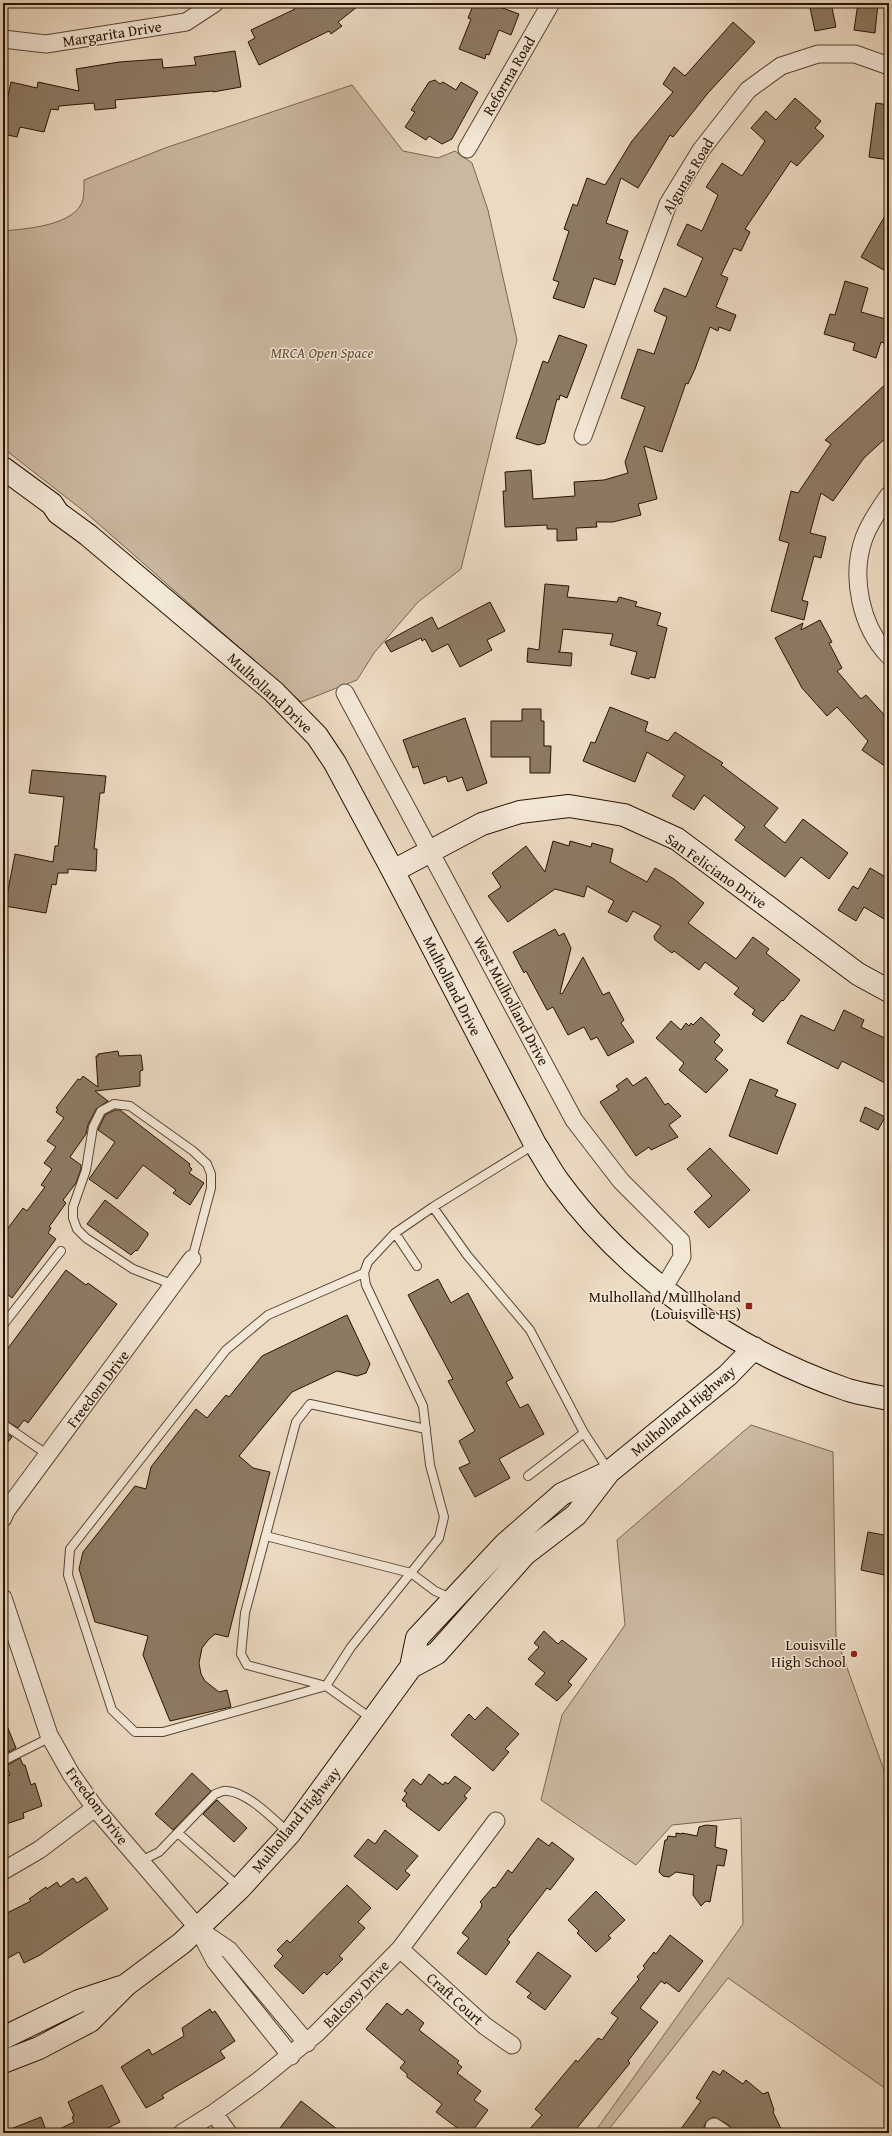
<svg xmlns="http://www.w3.org/2000/svg" width="892" height="2136" font-family="'Gentium Book Plus',serif">
  <style>
    .green { fill: #cbb8a1; stroke: #796650 }
    .building { fill: #8d7a65; stroke: #271300 }
    .lines { fill: none; stroke-linecap: round; stroke-linejoin: round }
    .lane-casing { stroke: #584530; stroke-width: 10 }
    .street-casing { stroke: #584530; stroke-width: 19 }
    .secondary-casing { stroke: #271300; stroke-width: 24 }
    .lane { stroke: #f3e7d7; stroke-width: 8 }
    .street { stroke: #f3e7d7; stroke-width: 17 }
    .secondary { stroke: #f3e7d7; stroke-width: 22 }
    .poi-dot { fill: #8f2418; stroke: #f3e7d7; stroke-width: 1.5 }
    .labels { text-anchor: middle; stroke-width: 3; stroke-linejoin: round; paint-order: stroke }
    .street-label { font-size: 15px; fill: #271300; stroke: #f3e7d7 }
    .park-label { font-size: 15px; font-style: italic; fill: #604d38; stroke: #f3e7d7 }
    .poi-label { font-size: 15px; fill: #271300; stroke: #f3e7d7; text-anchor: end }
  </style>
  <rect width="100%" height="100%" fill="#ecdac2"/>
  <filter id="stains"><feTurbulence type="fractalNoise" baseFrequency=".005" numOctaves="4"/><feColorMatrix values="0 0 0 0 .2 0 0 0 0 .09 0 0 0 0 .02 0 0 0 .5 -.17"/></filter>
  <radialGradient id="worn" r=".72"><stop offset=".6" stop-color="#630" stop-opacity="0"/><stop offset="1" stop-color="#630" stop-opacity=".3"/></radialGradient>
  <path class="green" d="M 352,85 L 403,151 L 438,158 L 455,151 L 472,163 L 488,210 L 517,340 L 461,569 L 418,602 L 374,653 L 357,680 L 301,702 L 85,512 L 3,448 L 3,231 C 24,229 77,226 83,199 C 84,193 84,186 84,180 L 165,148 Z
    M 751,1425 L 833,1452 L 836,1637 L 889,1784 L 889,2091 L 728,1978 L 606,2133 L 594,2133 L 743,1924 L 741,1818 L 672,1825 L 636,1865 L 541,1800 L 562,1715 L 625,1625 L 617,1540 Z"/>
  <path class="building" d="M 290,3 L 362,3 L 338,22 L 342,26 L 331,34 L 329,31 L 259,65 L 248,42 L 255,38 L 251,30 L 295,9 Z
    M 474,3 L 489,3 L 519,14 L 511,35 L 499,30 L 489,55 L 486,54 L 485,59 L 459,49 L 471,19 L 468,18 Z
    M 809,3 L 831,3 L 836,27 L 815,31 Z
    M 858,3 L 878,3 L 875,33 L 854,30 Z
    M 733,22 L 755,42 L 708,93 L 673,137 L 670,135 L 638,188 L 621,178 L 606,223 L 628,231 L 619,259 L 623,260 L 615,285 L 594,278 L 584,308 L 553,298 L 559,282 L 553,280 L 569,231 L 564,229 L 573,204 L 577,206 L 587,178 L 605,185 L 632,141 L 673,92 L 663,84 L 674,67 L 685,76 Z
    M 235,51 L 241,87 L 213,92 L 213,91 L 115,100 L 116,108 L 95,110 L 94,103 L 59,106 L 58,110 L 51,109 L 44,132 L 20,127 L 17,137 L 3,134 L 3,119 L 11,82 L 37,88 L 38,82 L 79,91 L 76,69 L 119,62 L 162,59 L 163,68 L 196,65 L 194,57 Z
    M 435,80 L 440,84 L 443,82 L 456,90 L 461,82 L 478,92 L 452,139 L 442,144 L 429,136 L 426,140 L 405,127 L 415,112 L 411,110 L 429,82 Z
    M 795,98 L 821,121 L 815,128 L 824,136 L 797,166 L 791,161 L 745,229 L 750,232 L 741,251 L 734,248 L 721,275 L 728,278 L 716,307 L 736,315 L 730,331 L 719,327 L 718,331 L 710,327 L 695,369 L 688,384 L 686,383 L 662,452 L 644,446 L 657,499 L 638,504 L 641,515 L 613,522 L 596,522 L 597,527 L 576,528 L 577,540 L 557,541 L 557,529 L 547,529 L 547,525 L 505,527 L 503,491 L 506,491 L 505,472 L 531,470 L 533,499 L 575,496 L 574,482 L 604,480 L 628,473 L 625,462 L 645,407 L 621,398 L 638,349 L 654,354 L 667,317 L 654,311 L 664,288 L 686,297 L 703,258 L 677,245 L 687,224 L 702,231 L 718,195 L 706,187 L 722,163 L 742,176 L 765,141 L 751,128 L 766,111 L 776,120 Z
    M 876,103 L 889,105 L 889,160 L 869,157 Z
    M 889,209 L 889,273 L 861,257 Z
    M 845,281 L 868,288 L 861,312 L 889,320 L 889,345 L 881,342 L 876,358 L 853,350 L 855,343 L 824,334 L 830,314 L 835,315 Z
    M 559,335 L 587,345 L 567,398 L 560,395 L 559,400 L 557,399 L 545,443 L 538,445 L 516,438 L 543,361 L 548,363 Z
    M 889,381 L 889,435 L 864,458 L 833,501 L 821,493 L 810,533 L 826,537 L 821,558 L 814,556 L 802,600 L 808,602 L 804,620 L 771,611 L 789,543 L 779,540 L 791,491 L 798,493 L 831,444 L 825,440 Z
    M 545,584 L 569,586 L 567,597 L 617,602 L 619,597 L 637,602 L 635,606 L 661,613 L 657,625 L 667,628 L 655,678 L 650,677 L 649,679 L 631,674 L 637,652 L 610,645 L 613,634 L 563,629 L 560,651 L 558,652 L 572,653 L 571,666 L 527,662 L 528,648 L 539,650 Z
    M 490,602 L 505,631 L 487,640 L 492,650 L 460,667 L 448,644 L 432,652 L 425,639 L 422,641 L 421,638 L 391,652 L 385,642 L 432,617 L 438,629 Z
    M 820,620 L 832,642 L 829,643 L 842,668 L 837,671 L 861,699 L 866,695 L 889,720 L 889,769 L 862,750 L 868,741 L 837,707 L 827,716 L 802,688 L 775,638 L 803,623 L 801,630 Z
    M 610,707 L 648,722 L 645,731 L 668,741 L 675,732 L 723,763 L 721,765 L 778,808 L 764,826 L 785,843 L 803,819 L 848,853 L 829,879 L 801,857 L 785,877 L 735,840 L 745,827 L 704,795 L 694,810 L 672,796 L 685,776 L 647,752 L 635,782 L 583,761 L 591,742 L 595,743 Z
    M 522,709 L 541,709 L 541,721 L 544,721 L 544,746 L 551,746 L 550,773 L 530,773 L 530,757 L 491,757 L 491,721 L 522,721 Z
    M 465,718 L 487,783 L 467,791 L 462,777 L 448,782 L 446,776 L 424,784 L 418,766 L 413,768 L 403,740 Z
    M 32,770 L 106,776 L 104,793 L 100,793 L 94,849 L 97,849 L 96,871 L 68,869 L 68,873 L 58,873 L 56,885 L 52,884 L 46,913 L 5,906 L 15,854 L 53,862 L 55,846 L 58,846 L 64,797 L 29,793 Z
    M 553,841 L 569,846 L 570,841 L 591,847 L 592,843 L 613,849 L 610,862 L 647,882 L 655,868 L 674,879 L 704,903 L 688,923 L 736,959 L 753,937 L 769,949 L 766,953 L 800,980 L 783,1001 L 782,1000 L 763,1022 L 752,1014 L 755,1010 L 734,994 L 739,988 L 705,962 L 699,970 L 674,951 L 672,953 L 655,940 L 654,936 L 661,926 L 633,911 L 627,922 L 608,912 L 614,901 L 587,886 L 584,897 L 555,889 L 508,922 L 488,896 L 501,887 L 492,873 L 526,846 L 545,872 Z
    M 870,868 L 889,879 L 889,922 L 864,907 L 856,921 L 838,910 L 853,886 L 858,889 Z
    M 555,929 L 559,936 L 564,933 L 571,948 L 560,993 L 562,994 L 583,957 L 603,995 L 609,992 L 624,1020 L 621,1023 L 634,1042 L 608,1056 L 597,1037 L 591,1040 L 584,1027 L 568,1035 L 553,1007 L 547,1010 L 526,971 L 524,973 L 513,952 Z
    M 844,1010 L 864,1020 L 861,1027 L 889,1040 L 889,1085 L 842,1061 L 838,1069 L 787,1043 L 801,1015 L 834,1031 Z
    M 701,1017 L 720,1035 L 714,1042 L 723,1050 L 715,1059 L 728,1070 L 706,1093 L 679,1070 L 684,1063 L 656,1038 L 671,1021 L 681,1030 L 686,1023 L 689,1026 L 691,1023 L 693,1025 Z
    M 118,1051 L 119,1056 L 141,1055 L 143,1070 L 140,1071 L 140,1086 L 95,1091 L 108,1101 L 96,1109 L 88,1125 L 86,1134 L 70,1157 L 81,1165 L 81,1169 L 76,1183 L 63,1200 L 66,1203 L 49,1227 L 51,1228 L 48,1233 L 56,1239 L 12,1298 L 3,1291 L 3,1235 L 23,1208 L 27,1211 L 45,1187 L 41,1185 L 52,1169 L 44,1163 L 56,1147 L 47,1141 L 64,1118 L 56,1112 L 58,1109 L 56,1108 L 78,1079 L 80,1080 L 83,1076 L 98,1087 L 96,1056 L 98,1056 L 98,1054 Z
    M 646,1077 L 665,1105 L 668,1103 L 681,1116 L 669,1125 L 678,1137 L 651,1150 L 649,1147 L 636,1156 L 600,1102 L 619,1090 L 616,1086 L 627,1078 L 633,1086 Z
    M 750,1079 L 778,1090 L 775,1096 L 796,1104 L 777,1154 L 729,1136 Z
    M 865,1107 L 885,1117 L 878,1130 L 860,1121 Z
    M 115,1110 L 120,1110 L 190,1164 L 189,1166 L 192,1169 L 189,1173 L 204,1183 L 190,1205 L 173,1193 L 176,1190 L 143,1165 L 117,1199 L 89,1179 L 115,1142 L 98,1130 L 105,1115 Z
    M 710,1148 L 750,1190 L 709,1228 L 694,1212 L 712,1196 L 687,1169 Z
    M 105,1200 L 148,1233 L 148,1235 L 137,1251 L 136,1250 L 131,1255 L 87,1224 Z
    M 66,1270 L 86,1285 L 88,1283 L 117,1304 L 28,1423 L 24,1420 L 18,1428 L 3,1419 L 3,1355 Z
    M 438,1279 L 451,1303 L 468,1293 L 513,1378 L 506,1382 L 520,1408 L 528,1404 L 544,1434 L 499,1459 L 510,1478 L 475,1497 L 459,1468 L 470,1463 L 459,1441 L 475,1431 L 448,1381 L 453,1379 L 408,1295 Z
    M 347,1315 L 370,1364 L 366,1373 L 357,1376 L 337,1371 L 292,1392 L 239,1456 L 253,1468 L 270,1472 L 228,1637 L 215,1634 L 209,1639 L 202,1648 L 199,1663 L 201,1674 L 205,1681 L 219,1692 L 227,1690 L 231,1707 L 170,1721 L 143,1655 L 148,1636 L 95,1622 L 79,1569 L 83,1552 L 135,1486 L 146,1489 L 151,1467 L 196,1409 L 207,1418 L 226,1395 L 229,1397 L 262,1356 Z
    M 3,1431 L 12,1437 L 3,1448 Z
    M 868,1532 L 889,1536 L 889,1576 L 861,1570 Z
    M 544,1631 L 558,1644 L 562,1640 L 587,1659 L 568,1682 L 572,1685 L 557,1701 L 535,1684 L 545,1673 L 528,1659 L 539,1647 L 534,1643 Z
    M 487,1707 L 519,1734 L 505,1749 L 509,1752 L 493,1771 L 451,1735 L 469,1714 L 475,1720 Z
    M 3,1716 L 16,1748 L 3,1755 Z
    M 20,1758 L 23,1765 L 25,1765 L 31,1785 L 35,1783 L 42,1806 L 23,1813 L 24,1818 L 3,1825 L 3,1778 L 10,1775 L 6,1766 Z
    M 192,1773 L 211,1791 L 173,1830 L 155,1814 Z
    M 429,1774 L 443,1785 L 445,1782 L 448,1784 L 455,1776 L 471,1788 L 464,1796 L 467,1798 L 439,1831 L 406,1806 L 407,1804 L 402,1800 L 407,1793 L 404,1791 L 413,1779 L 421,1785 Z
    M 217,1800 L 247,1828 L 234,1842 L 203,1814 Z
    M 706,1825 L 717,1826 L 715,1847 L 727,1850 L 724,1866 L 717,1865 L 710,1902 L 706,1901 L 701,1906 L 693,1895 L 694,1875 L 676,1872 L 669,1877 L 663,1876 L 659,1872 L 665,1840 L 667,1840 L 668,1836 L 676,1837 L 676,1833 L 682,1834 L 682,1833 L 697,1836 L 699,1827 Z
    M 385,1830 L 418,1856 L 405,1871 L 410,1875 L 397,1890 L 354,1856 L 368,1839 L 375,1844 Z
    M 538,1838 L 549,1846 L 552,1842 L 574,1859 L 550,1890 L 547,1888 L 507,1940 L 510,1942 L 486,1975 L 457,1953 L 469,1938 L 462,1933 L 481,1908 L 482,1904 L 480,1902 L 493,1887 L 495,1888 L 508,1870 L 512,1873 Z
    M 86,1877 L 108,1909 L 40,1955 L 24,1963 L 19,1952 L 3,1961 L 3,1915 L 31,1901 L 29,1899 L 46,1887 L 47,1889 L 57,1882 L 60,1887 L 73,1878 L 77,1883 Z
    M 347,1885 L 371,1908 L 358,1922 L 365,1928 L 339,1956 L 343,1959 L 327,1975 L 324,1972 L 303,1994 L 274,1966 L 283,1956 L 277,1950 L 287,1940 L 290,1943 Z
    M 596,1891 L 625,1920 L 608,1936 L 611,1938 L 596,1952 L 577,1933 L 579,1931 L 568,1920 Z
    M 670,1935 L 703,1961 L 679,1992 L 666,1982 L 665,1984 L 661,1981 L 640,2008 L 658,2022 L 628,2061 L 630,2063 L 573,2133 L 526,2133 L 542,2115 L 535,2109 L 576,2060 L 578,2062 L 598,2038 L 602,2040 L 618,2018 L 611,2013 L 639,1979 L 637,1977 L 645,1968 L 643,1966 L 654,1952 L 656,1954 Z
    M 538,1952 L 571,1976 L 545,2010 L 527,1997 L 531,1993 L 516,1982 Z
    M 387,2003 L 402,2015 L 407,2009 L 424,2023 L 419,2030 L 459,2061 L 457,2063 L 462,2067 L 457,2073 L 481,2091 L 474,2100 L 488,2110 L 471,2133 L 464,2133 L 436,2112 L 442,2104 L 407,2077 L 407,2074 L 400,2068 L 405,2062 L 366,2029 Z
    M 210,2009 L 212,2013 L 215,2011 L 235,2041 L 220,2051 L 225,2058 L 162,2095 L 164,2098 L 146,2108 L 121,2067 L 149,2049 L 152,2055 L 184,2036 L 182,2028 Z
    M 723,2070 L 743,2084 L 746,2080 L 763,2094 L 768,2092 L 774,2110 L 773,2112 L 783,2133 L 733,2133 L 729,2125 L 714,2117 L 706,2122 L 704,2127 L 706,2133 L 678,2133 L 701,2101 L 696,2098 L 713,2071 L 720,2075 Z
    M 102,2085 L 120,2122 L 98,2133 L 51,2133 L 74,2122 L 72,2117 L 74,2116 L 68,2102 Z
    M 301,2101 L 342,2133 L 276,2133 Z
    M 41,2117 L 47,2133 L 3,2133 L 3,2132 Z"/>
  <g class="lines">
    <defs>
      <path id="lane" d="M 433,1207 L 467,1255 L 530,1330 L 584,1433 L 609,1471
        M 395,1233 L 417,1266
        M 364,1273 L 268,1315 L 226,1350 L 70,1549 L 68,1575 L 112,1710 L 135,1732 L 163,1732 L 326,1686 L 351,1647 L 439,1538 L 444,1517 L 430,1465 L 423,1406 L 366,1285 L 364,1273 L 368,1262 L 395,1233 L 433,1207 L 535,1144
        M 174,1285 L 133,1269 L 86,1238 L 77,1229 L 73,1218 L 73,1207 L 86,1170 L 93,1127 L 101,1111 L 114,1104 L 130,1106 L 193,1151 L 207,1164 L 211,1174 L 211,1188 L 192,1259
        M 3,1325 L 61,1251
        M 3,1424 L 48,1455
        M 528,1476 L 584,1433
        M 266,1536 L 411,1573 L 435,1591 L 453,1599
        M 372,1719 L 326,1686 L 247,1665 L 241,1654 L 245,1613 L 296,1422 L 310,1404 L 426,1429
        M 3,1761 L 51,1737
        M 178,1833 L 240,1888
        M 141,1861 L 159,1852 L 215,1794 C 219,1793 223,1790 227,1791 C 248,1792 274,1820 289,1833"/>
      <path id="street" d="M 3,39 L 46,44 L 186,22 L 215,3
        M 467,149 L 551,3
        M 583,436 L 668,204 L 701,150 L 748,90 L 781,66 L 818,54 L 855,54 L 889,66
        M 889,495 C 879,509 870,522 864,538 C 850,577 861,627 889,656
        M 345,693 L 574,1120 L 621,1181 L 681,1241 L 682,1257 L 663,1289
        M 3,1518 L 6,1511 L 192,1259
        M 3,1598 L 49,1735 L 71,1774 L 95,1808 L 198,1928 L 215,1961 L 291,2056
        M 3,1871 L 39,1850 L 95,1808
        M 201,1931 L 229,1950 L 307,2043
        M 400,1949 L 485,2026 L 512,2045
        M 214,2113 L 228,2133
        M 714,2127 L 723,2133
        M 182,2133 L 214,2113 L 257,2082 L 316,2034 L 400,1949 L 496,1821"/>
      <path id="secondary" d="M 3,468 L 52,504 L 58,513 L 88,535 L 274,692 L 317,736 L 335,763 L 393,871 L 535,1144 C 543,1156 550,1170 559,1182 C 629,1277 736,1352 848,1390 C 861,1394 875,1396 889,1399
        M 393,871 L 482,824 L 520,812 L 569,806 L 624,815 L 677,839 L 858,974 L 889,991
        M 411,1667 L 437,1653 L 525,1554 L 576,1515 L 609,1472 L 728,1375 L 754,1348
        M 3,2038 L 79,2001 L 121,1987
        M 3,2062 L 39,2048 L 90,2021 L 126,1985 L 182,1943 L 240,1888 L 290,1833 L 411,1667 L 417,1638 L 505,1544 L 562,1494 L 609,1472"/>
    </defs>
    <use href="#lane" class="lane-casing"/>
    <use href="#street" class="street-casing"/>
    <use href="#secondary" class="secondary-casing"/>
    <use href="#lane" class="lane"/>
    <use href="#street" class="street"/>
    <use href="#secondary" class="secondary"/>
  </g>
  <g class="poi-dot">
    <rect x="745" y="1302" width="8" height="8" rx="2"/>
    <circle cx="854" cy="1654" r="4"/>
  </g>
  <g class="labels">
    <g class="street-label">
      <text transform="translate(112 34) rotate(-9)" y="5">Margarita Drive</text>
      <text transform="translate(509 76) rotate(-60)" y="5">Reforma Road</text>
      <text transform="translate(688 176) rotate(-59)" y="5">Algunas Road</text>
      <text transform="translate(270 693) rotate(43)" y="5">Mulholland Drive</text>
      <text transform="translate(716 871) rotate(35)" y="5">San Feliciano Drive</text>
      <text transform="translate(452 986) rotate(63)" y="5">Mulholland Drive</text>
      <text transform="translate(511 1001) rotate(62)" y="5">West Mulholland Drive</text>
      <text transform="translate(98 1389) rotate(-53)" y="5">Freedom Drive</text>
      <text transform="translate(683 1411) rotate(-40)" y="5">Mulholland Highway</text>
      <text transform="translate(97 1806) rotate(53)" y="5">Freedom Drive</text>
      <text transform="translate(296 1820) rotate(-51)" y="5">Mulholland Highway</text>
      <text transform="translate(356 1994) rotate(-46)" y="5">Balcony Drive</text>
      <text transform="translate(455 1999) rotate(42)" y="5">Craft Court</text>
    </g>
    <g class="park-label">
      <text x="322" y="358">MRCA Open Space</text>
    </g>
    <g class="poi-label">
      <text x="741" y="1302">Mulholland/Mullholand<tspan x="741" dy="17">(Louisville HS)</tspan></text>
      <text x="846" y="1650">Louisville<tspan x="846" dy="17">High School</tspan></text>
    </g>
  </g>
  <rect width="892" height="2136" fill="none" stroke="#ecdac2" stroke-width="16"/>
  <rect x="4" y="4" width="884" height="2128" fill="none" stroke="#271300" stroke-width="2"/>
  <rect x="8" y="8" width="876" height="2120" fill="none" stroke="#271300"/>
  <rect width="100%" height="100%" filter="url(#stains)"/>
  <rect width="100%" height="100%" fill="url(#worn)"/>
</svg>
